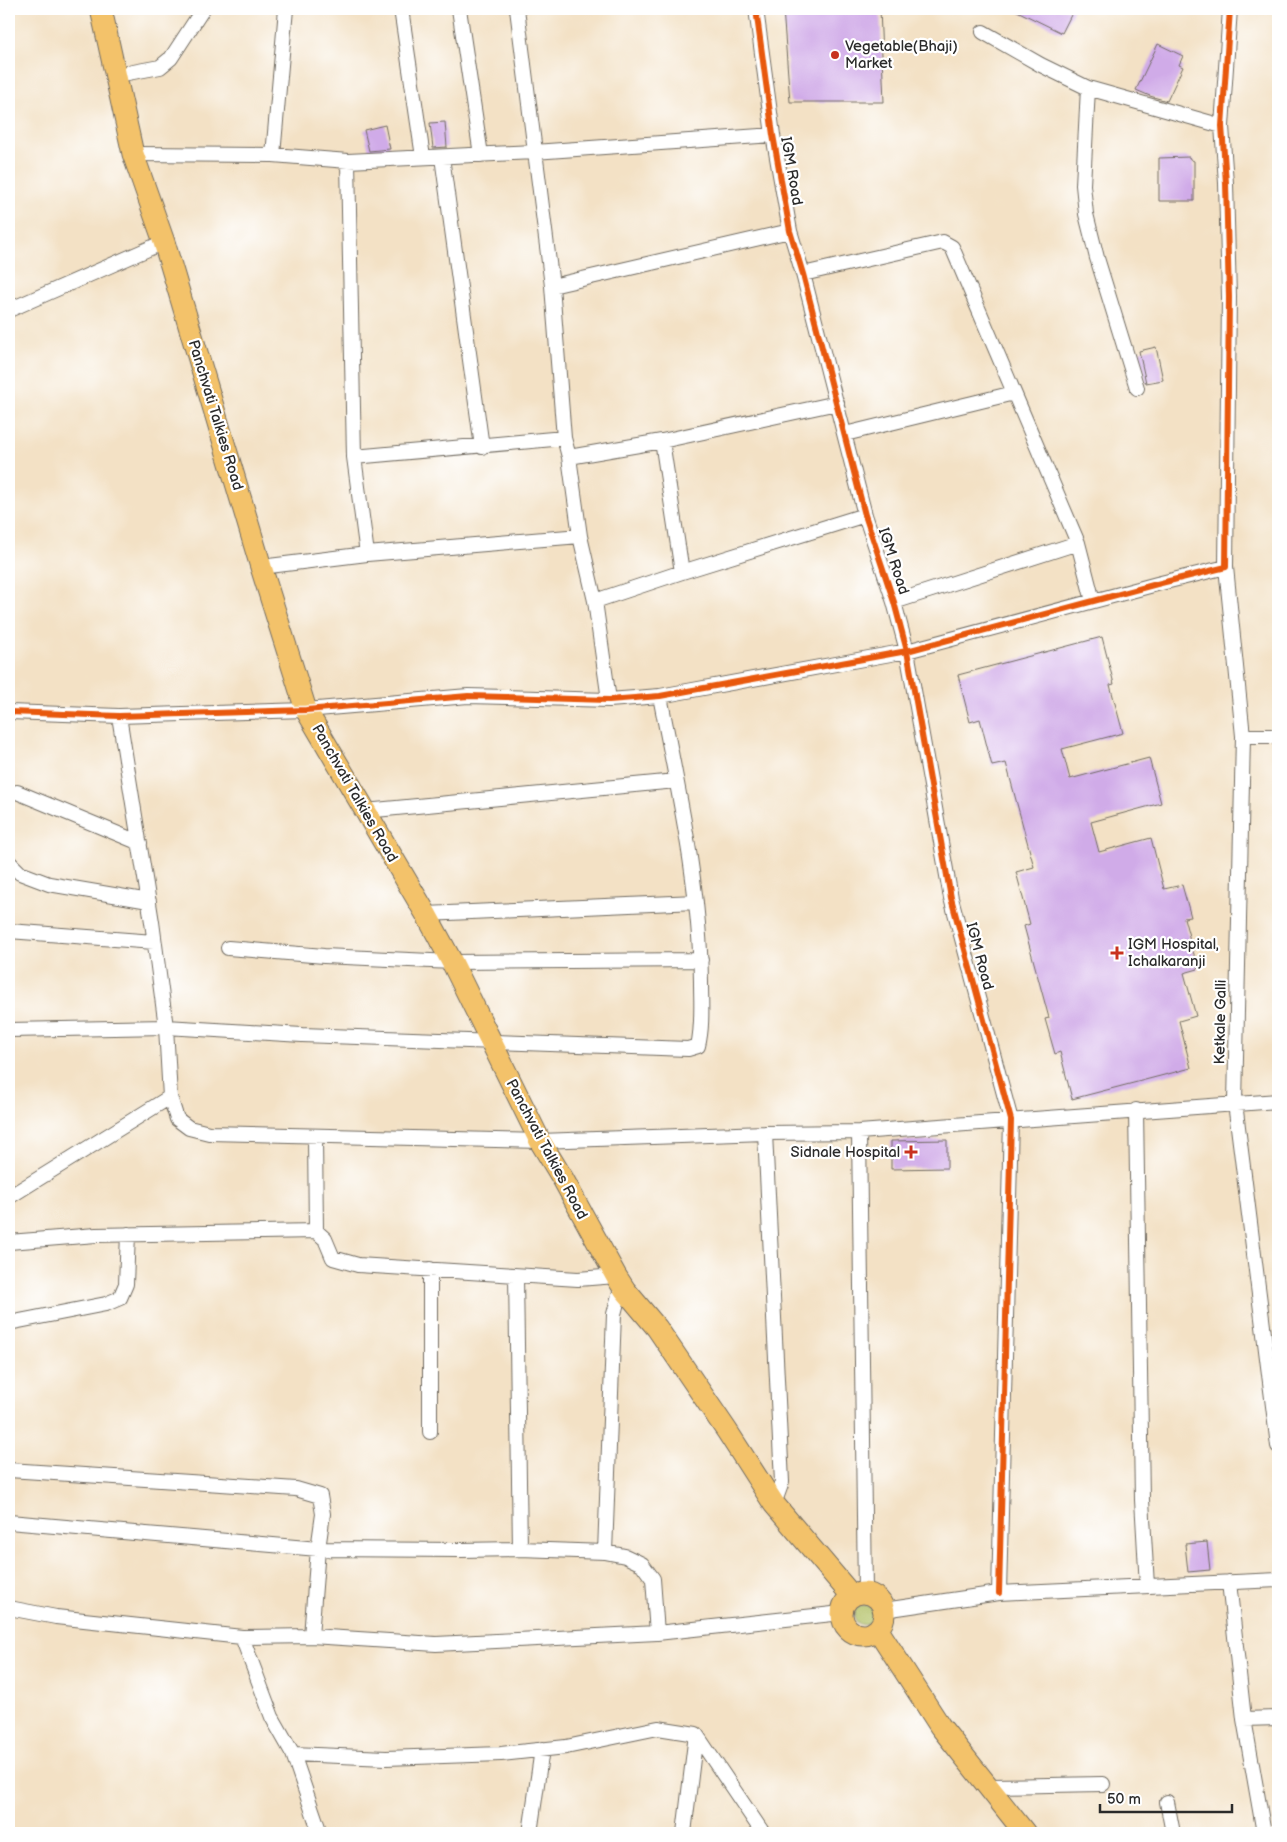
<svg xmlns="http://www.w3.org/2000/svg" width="1287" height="1842" font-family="'Balsamiq Sans',sans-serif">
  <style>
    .green { fill: #b0bf62; stroke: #6e7546 }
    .building { fill: #d0abe8 }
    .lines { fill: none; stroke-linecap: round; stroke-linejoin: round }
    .minor-casing { stroke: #716b61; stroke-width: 16 }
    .primary-casing { stroke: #716b61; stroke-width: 23 }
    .minor { stroke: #fff; stroke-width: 14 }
    .primary { stroke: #f3c26a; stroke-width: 21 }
    .cycleway-casing { stroke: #fff; stroke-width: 9 }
    .cycleway { stroke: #e8590c; stroke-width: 6 }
    .poi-dot { fill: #c8321e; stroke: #fff; stroke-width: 2 }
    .labels { text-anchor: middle; stroke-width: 4.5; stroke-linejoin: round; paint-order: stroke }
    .poi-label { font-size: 15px; fill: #2b2b2b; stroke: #fff; text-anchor: start }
    .street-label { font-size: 15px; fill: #2b2b2b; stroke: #fff }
  </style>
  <rect width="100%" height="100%" fill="#fff"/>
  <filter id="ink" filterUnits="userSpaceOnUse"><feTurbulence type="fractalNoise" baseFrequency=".02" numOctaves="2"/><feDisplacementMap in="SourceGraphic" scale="10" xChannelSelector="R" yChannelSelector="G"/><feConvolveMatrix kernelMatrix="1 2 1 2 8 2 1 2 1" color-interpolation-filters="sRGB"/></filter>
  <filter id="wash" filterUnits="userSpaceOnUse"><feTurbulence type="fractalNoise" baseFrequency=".0096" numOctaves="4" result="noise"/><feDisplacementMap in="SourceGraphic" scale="20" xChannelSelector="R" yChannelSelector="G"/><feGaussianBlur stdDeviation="1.12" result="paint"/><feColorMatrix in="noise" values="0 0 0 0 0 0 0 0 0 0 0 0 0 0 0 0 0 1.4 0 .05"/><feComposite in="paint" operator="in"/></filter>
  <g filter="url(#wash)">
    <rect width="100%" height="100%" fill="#f3e1c5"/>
    <path class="green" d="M854 1615a10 10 0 1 1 20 0a10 10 0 1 1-20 0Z"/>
    <g id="blocks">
      <path class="building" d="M 783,9 L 880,9 L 884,102 L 790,102 Z
        M 1013,9 L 1074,9 L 1062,33 Z
        M 1158,44 L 1183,56 L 1179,65 L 1183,67 L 1167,101 L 1150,96 L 1136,90 Z
        M 445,122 L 447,147 L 433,148 L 430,123 Z
        M 385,125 L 390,149 L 369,151 L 364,130 Z
        M 1189,157 L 1190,159 L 1194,161 L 1194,201 L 1159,201 L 1159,158 Z
        M 1156,347 L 1163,380 L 1146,383 L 1139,351 Z
        M 1102,637 L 1114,684 L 1110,685 L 1123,733 L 1062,749 L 1070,779 L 1149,758 L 1161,803 L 1091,822 L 1099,852 L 1151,838 L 1164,889 L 1182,885 L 1191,917 L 1184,918 L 1198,969 L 1184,973 L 1196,1016 L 1179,1021 L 1191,1068 L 1072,1099 L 1060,1052 L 1055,1054 L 1045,1019 L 1049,1018 L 1024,926 L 1030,924 L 1016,872 L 1034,867 L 1006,763 L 992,766 L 980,719 L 970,722 L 958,675 Z
        M 947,1140 L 947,1168 L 891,1169 L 891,1141 Z
        M 1207,1542 L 1210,1570 L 1188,1572 L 1185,1544 Z"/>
    </g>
  </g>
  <g filter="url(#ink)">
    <use href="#blocks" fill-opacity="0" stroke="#716b61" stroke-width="1"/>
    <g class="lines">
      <defs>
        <path id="minor" d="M 401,9 L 423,157
          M 459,9 L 481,155
          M 517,9 L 552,286 L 564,438 L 569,457 L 580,536 L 595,601 L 609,700
          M 756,9 L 773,135 L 790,231 L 803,274 L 865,515 L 894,602 L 907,651 L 951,898 L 1011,1120 L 999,1593
          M 983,32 L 1041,65 L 1088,88 L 1222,126
          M 117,75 L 160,67 L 171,58 L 203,9
          M 1088,88 L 1083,185 L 1086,214 L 1097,258 L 1137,388
          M 133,154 L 273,155 L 348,161 L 534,152 L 773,135
          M 273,155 L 286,9
          M 442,157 L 482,447
          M 348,161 L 354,457 L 564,438
          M 803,274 L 943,242 L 952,247 L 1078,543 L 1093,601
          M 552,286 L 790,231
          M 9,310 L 164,242
          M 845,434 L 1014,393
          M 662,441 L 682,572
          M 354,457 L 367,554
          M 569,457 L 662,441 L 837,403
          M 261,567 L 367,554 L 580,536
          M 1226,567 L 1243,736 L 1235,1103 L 1278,1446
          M 595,601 L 682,572 L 865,515
          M 894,602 L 1078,543
          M 9,712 L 119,716 L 306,710 L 468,696 L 609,700 L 660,696 L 907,651 L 1157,584 L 1226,567 L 1229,297 L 1226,183 L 1222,126 L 1230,9
          M 119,716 L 152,922 L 166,1027 L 170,1097 L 177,1119 L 189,1128 L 209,1133 L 540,1141 L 765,1133 L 859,1132 L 1278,1101
          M 1243,736 L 1278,736
          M 17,792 L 140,843
          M 365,811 L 676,781
          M 9,862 L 20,873 L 49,884 L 149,901
          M 426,914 L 696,902
          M 9,931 L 154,942
          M 228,948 L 324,956 L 452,962 L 701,960
          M 9,1030 L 166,1027 L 302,1035 L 688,1049 L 698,1046 C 703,1025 701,1003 701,982 C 700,885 678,790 660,696
          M 1136,1110 L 1142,1500 L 1147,1586
          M 859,1132 L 865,1593
          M 765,1133 L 782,1482 L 774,1504
          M 315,1137 L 316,1231
          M 9,1197 L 170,1097
          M 9,1242 L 96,1235 L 316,1231 L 325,1239 L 333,1258 L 358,1265 L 578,1279 L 616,1276
          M 430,1269 L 430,1432
          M 516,1276 L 520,1549
          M 9,1323 L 106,1304 L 120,1298 L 126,1284 L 128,1234
          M 9,1470 L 296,1489 L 320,1496 L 323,1514 L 318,1549 L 311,1636
          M 9,1522 L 318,1549 L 461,1550 L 520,1549 L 605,1552 L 625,1556 L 642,1564 L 653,1579 L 657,1633
          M 605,1552 L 614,1314 L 619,1295 L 625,1290
          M 1229,1582 L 1244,1719
          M 9,1608 L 56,1617 L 242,1637 L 311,1636 L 436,1644 L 657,1633 L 842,1613
          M 884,1610 L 999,1593 L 1278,1580
          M 242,1637 L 272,1717 L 293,1754 L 320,1833
          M 696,1734 L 763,1833
          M 293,1754 L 386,1758 L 501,1754 L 566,1747 L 658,1728 L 696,1734 L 684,1833
          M 989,1786 L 1103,1784
          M 1167,1802 L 1173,1833
          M 530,1833 L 542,1749
          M 1264,1833 L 1244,1719 L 1278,1718"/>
        <path id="primary" d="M 101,9 L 133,154 L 164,242 L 261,567 L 306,710 L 426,914 L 452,962 L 540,1141 L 563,1179 L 616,1276 L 625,1290 L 657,1328 L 727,1431 L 774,1504 L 852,1596
          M842 1614a21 21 0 1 1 42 0a21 21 0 1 1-42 0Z
          M 878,1630 L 940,1726 L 1025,1833"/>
      </defs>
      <use href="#minor" class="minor-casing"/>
      <use href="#primary" class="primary-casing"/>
      <use href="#minor" class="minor"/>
      <use href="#primary" class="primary"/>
      <defs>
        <path id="cycleway" d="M 756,9 L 773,135 L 790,231 L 803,274 L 865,515 L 894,602 L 907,651 L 951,898 L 1011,1120 L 999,1593
          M 9,712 L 119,716 L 306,710 L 468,696 L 609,700 L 660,696 L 907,651 L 1157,584 L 1226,567 L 1229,297 L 1226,183 L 1222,126 L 1230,9"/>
      </defs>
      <use href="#cycleway" class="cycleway-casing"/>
      <use href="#cycleway" class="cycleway"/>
    </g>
  </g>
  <g class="poi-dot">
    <circle cx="835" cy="55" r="5"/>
    <path d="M1114.5 945.5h5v5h5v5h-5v5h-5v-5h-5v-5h5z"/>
    <path d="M908.5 1144.5h5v5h5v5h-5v5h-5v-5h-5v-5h5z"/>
  </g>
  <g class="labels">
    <g class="poi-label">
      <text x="845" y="51">Vegetable(Bhaji)<tspan x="845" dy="17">Market</tspan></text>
      <text x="1128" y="949">IGM Hospital,<tspan x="1128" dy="17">Ichalkaranji</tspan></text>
      <text x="900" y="1157" text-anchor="end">Sidnale Hospital</text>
    </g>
    <g class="street-label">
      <text transform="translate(792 171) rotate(80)" y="5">IGM Road</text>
      <text transform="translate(216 415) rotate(73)" y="5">Panchvati Talkies Road</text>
      <text transform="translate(894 561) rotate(72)" y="5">IGM Road</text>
      <text transform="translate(355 793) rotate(60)" y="5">Panchvati Talkies Road</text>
      <text transform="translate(980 956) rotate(75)" y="5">IGM Road</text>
      <text transform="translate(1220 1022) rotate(-89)" y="5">Ketkale Galli</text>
      <text transform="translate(547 1149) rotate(62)" y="5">Panchvati Talkies Road</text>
    </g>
  </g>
  <rect width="1287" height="1842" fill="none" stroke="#fff" stroke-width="30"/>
  <path d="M1100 1804v8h132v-8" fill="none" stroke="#2b2b2b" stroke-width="2.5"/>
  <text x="1107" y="1804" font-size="15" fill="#2b2b2b" stroke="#ffffff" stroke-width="4" paint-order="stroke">50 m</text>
</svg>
